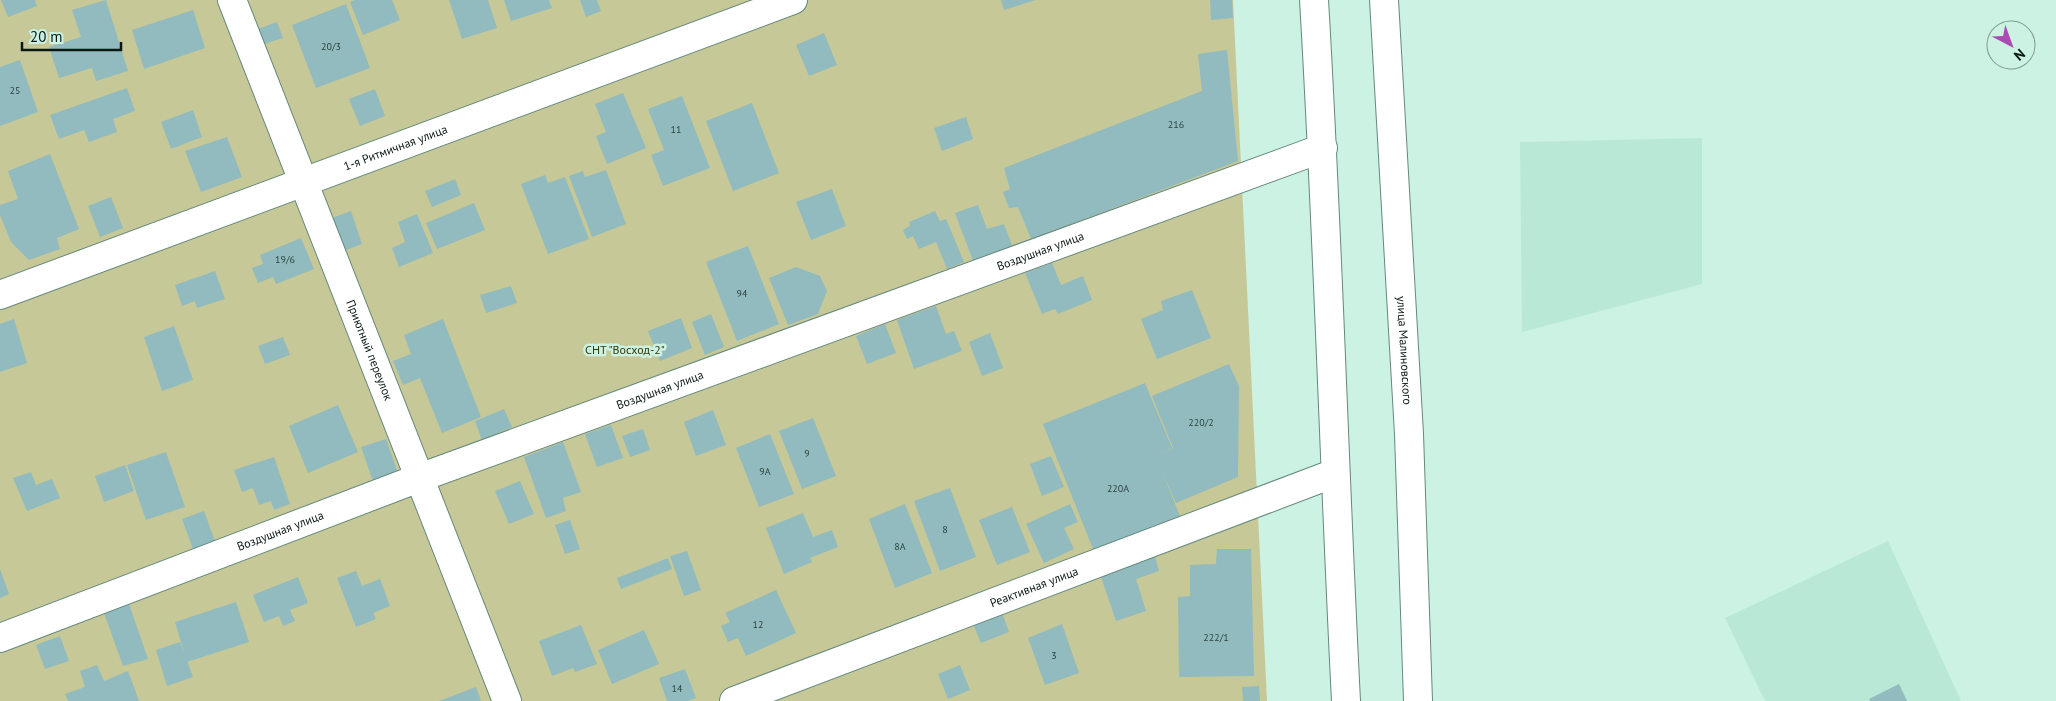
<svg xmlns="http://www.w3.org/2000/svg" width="2056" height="701" font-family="'PT Sans',sans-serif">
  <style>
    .built { fill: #b9e9d6 }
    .green { fill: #c7c897 }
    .building { fill: #91bbbe }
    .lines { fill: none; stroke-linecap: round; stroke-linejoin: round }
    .minor-casing { stroke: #65897c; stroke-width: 30 }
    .trunk-casing { stroke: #65897c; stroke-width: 30 }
    .minor { stroke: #fff; stroke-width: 28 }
    .trunk { stroke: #fff; stroke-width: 28 }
    .labels { text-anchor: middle; stroke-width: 5; stroke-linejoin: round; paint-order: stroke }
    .number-label { font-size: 10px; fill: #2b413e }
    .street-label { font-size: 12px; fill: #091813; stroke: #cbf2e3 }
    .park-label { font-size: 12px; fill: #393808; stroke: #cbf2e3 }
  </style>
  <rect width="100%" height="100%" fill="#cbf2e3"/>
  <path class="built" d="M 1702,138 L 1702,284 L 1522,332 L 1520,142 Z
    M 1888,541 L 1961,701 L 1765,701 L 1725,618 Z"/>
  <path class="green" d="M 0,0 L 1233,0 L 1267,701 L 0,701 Z"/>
  <path class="building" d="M 1,0 L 35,0 L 37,6 L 8,17 Z
    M 106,0 L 128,71 L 96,81 L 92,68 L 59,78 L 49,47 L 81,37 L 72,10 Z
    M 355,0 L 392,0 L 400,20 L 363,35 L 350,2 Z
    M 449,0 L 488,0 L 497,28 L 462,39 Z
    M 504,0 L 549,0 L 552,8 L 511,21 Z
    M 580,0 L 597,0 L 601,11 L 586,17 Z
    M 1001,0 L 1036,0 L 1004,10 Z
    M 1210,0 L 1232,0 L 1233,18 L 1211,20 Z
    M 346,4 L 370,68 L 316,88 L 292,25 Z
    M 193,10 L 205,48 L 144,69 L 132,30 Z
    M 277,22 L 283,38 L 261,45 L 255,30 Z
    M 824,33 L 837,65 L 809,76 L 796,45 Z
    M 1227,50 L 1238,161 L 1061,228 L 1035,240 L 1031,239 L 1018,207 L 1009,208 L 1003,192 L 1010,189 L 1004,168 L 1202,91 L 1198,54 Z
    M 20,60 L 38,112 L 0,126 L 0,67 Z
    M 127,88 L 135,111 L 113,119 L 117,132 L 89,142 L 84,130 L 59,139 L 50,115 Z
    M 375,89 L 385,116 L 360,126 L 349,99 Z
    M 623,93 L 646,148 L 607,164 L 596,136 L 606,132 L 595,104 Z
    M 682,96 L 710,168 L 663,186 L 651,155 L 664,150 L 648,109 Z
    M 752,103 L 779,173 L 733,191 L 706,121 Z
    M 193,110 L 202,137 L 171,149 L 161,122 Z
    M 966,117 L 973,139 L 942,151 L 934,128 Z
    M 227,137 L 242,177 L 201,192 L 185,151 Z
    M 50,154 L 79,229 L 57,238 L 60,249 L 29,260 L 11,242 L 0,215 L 0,205 L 18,199 L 8,171 Z
    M 606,170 L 626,224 L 592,237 L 569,176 L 583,171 L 585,177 Z
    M 545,175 L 548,183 L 565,177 L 589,239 L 548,254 L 521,184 Z
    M 455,179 L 461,195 L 432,207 L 425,191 Z
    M 832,189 L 846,226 L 811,240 L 796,202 Z
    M 111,197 L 123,228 L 100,237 L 88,206 Z
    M 474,203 L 485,230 L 437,249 L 426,223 Z
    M 978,205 L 987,229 L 1004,224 L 1013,248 L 974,263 L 955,213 Z
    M 351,211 L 362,244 L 344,251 L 332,218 Z
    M 935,211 L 940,221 L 946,219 L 964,262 L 947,269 L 936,242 L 919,249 L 913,236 L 907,239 L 903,230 L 910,226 L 909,222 Z
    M 417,214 L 433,253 L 399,267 L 392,248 L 405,242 L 398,222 Z
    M 301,238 L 314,269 L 276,284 L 273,277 L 258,283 L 252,268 L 263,264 L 260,255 Z
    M 748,246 L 779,324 L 737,341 L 706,262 Z
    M 1052,263 L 1061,285 L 1083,276 L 1092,300 L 1058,314 L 1055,309 L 1042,314 L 1025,273 Z
    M 796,267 L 820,276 L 827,291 L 818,314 L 788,325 L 769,278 Z
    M 215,271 L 225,299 L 197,308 L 195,301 L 182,306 L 175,285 Z
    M 511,286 L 517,303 L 486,313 L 480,295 Z
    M 1192,290 L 1211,338 L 1157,359 L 1141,319 L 1163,310 L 1161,301 Z
    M 936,306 L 946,334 L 954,331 L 962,351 L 914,369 L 897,320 Z
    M 711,314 L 724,347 L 705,355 L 692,322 Z
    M 681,318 L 692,348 L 660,361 L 648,331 Z
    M 14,319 L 27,363 L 0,372 L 0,324 Z
    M 443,319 L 481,417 L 442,433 L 420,378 L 403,385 L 393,361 L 411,354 L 404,335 Z
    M 885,324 L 896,353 L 867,364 L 856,336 Z
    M 174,326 L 193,380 L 162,391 L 144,337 Z
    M 990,333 L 1003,368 L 982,376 L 969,342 Z
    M 283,337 L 290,355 L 265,364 L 258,346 Z
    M 1229,364 L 1239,386 L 1238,477 L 1176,503 L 1163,474 L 1182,521 L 1093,549 L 1043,424 L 1145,383 L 1172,448 L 1155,455 L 1173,448 L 1152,396 Z
    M 338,405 L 358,452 L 308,473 L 289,426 Z
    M 504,409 L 512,427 L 482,440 L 475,421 Z
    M 713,410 L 726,445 L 696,456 L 684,422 Z
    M 813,418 L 836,476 L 802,489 L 779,431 Z
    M 611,425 L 623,458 L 597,467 L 585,434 Z
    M 643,429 L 650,450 L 630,457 L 622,436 Z
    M 770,434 L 794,494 L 759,507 L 736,448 Z
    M 386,439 L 399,476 L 374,484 L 361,447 Z
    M 563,442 L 581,492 L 563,498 L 566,511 L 546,518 L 524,457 Z
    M 166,452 L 185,507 L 146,520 L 127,465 Z
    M 1051,456 L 1064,487 L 1042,496 L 1030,464 Z
    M 274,457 L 290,504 L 274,510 L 271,501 L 259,505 L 253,488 L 242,492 L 234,470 Z
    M 125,465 L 134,491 L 104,502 L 95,476 Z
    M 31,472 L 36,485 L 52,479 L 60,498 L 27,511 L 13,478 Z
    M 520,481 L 534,514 L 509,524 L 495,491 Z
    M 950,488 L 976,557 L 940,571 L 914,501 Z
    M 905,504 L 932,573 L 895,588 L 869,519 Z
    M 1070,504 L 1078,522 L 1064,528 L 1074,549 L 1044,563 L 1026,524 Z
    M 1012,507 L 1030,552 L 997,565 L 979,520 Z
    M 204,511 L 215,541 L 193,549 L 182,519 Z
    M 803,513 L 813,537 L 832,530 L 838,547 L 810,558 L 812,562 L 784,574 L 766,528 Z
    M 570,520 L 580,549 L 565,554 L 555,525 Z
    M 1217,549 L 1251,549 L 1254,676 L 1179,677 L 1178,597 L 1190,596 L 1190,565 L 1216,564 Z
    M 687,551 L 701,590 L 684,596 L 670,556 Z
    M 1155,556 L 1159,571 L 1136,579 L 1146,611 L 1116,621 L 1100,574 Z
    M 668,558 L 672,569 L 621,589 L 617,578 Z
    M 0,569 L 9,594 L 0,598 Z
    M 356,571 L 362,586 L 380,579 L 390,606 L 373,613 L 376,619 L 356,627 L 337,578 Z
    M 298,577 L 308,603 L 290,610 L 295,621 L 283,626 L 279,616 L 264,622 L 253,595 Z
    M 776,590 L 796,633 L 746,656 L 738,638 L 728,642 L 721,626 L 730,622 L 725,613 Z
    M 236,602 L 249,642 L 187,662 L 175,622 Z
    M 129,604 L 148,659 L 123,666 L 104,613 Z
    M 1000,607 L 1009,632 L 981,643 L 971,619 Z
    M 1062,624 L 1079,673 L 1045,685 L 1028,638 Z
    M 581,625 L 597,664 L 575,672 L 573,668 L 552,676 L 539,641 Z
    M 644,630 L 659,664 L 612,684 L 598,650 Z
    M 60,636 L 69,661 L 45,669 L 36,645 Z
    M 180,642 L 193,677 L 167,686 L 156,650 Z
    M 97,665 L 104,681 L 128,671 L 139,701 L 68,701 L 65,694 L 85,687 L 80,671 Z
    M 960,665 L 970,690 L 948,699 L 938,674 Z
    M 685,669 L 696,698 L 688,701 L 667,701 L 659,678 Z
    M 1899,684 L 1907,701 L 1870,701 L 1869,699 Z
    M 1259,686 L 1260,701 L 1243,701 L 1242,687 Z
    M 476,687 L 481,701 L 439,701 Z"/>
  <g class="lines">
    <defs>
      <g id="minor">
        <path id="s1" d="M 232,0 L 507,701"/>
        <path id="s2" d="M 0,295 L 793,0"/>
        <path id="s3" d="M 0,638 L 419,478 L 1323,148"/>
        <path id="s4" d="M 734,701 L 1335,473"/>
      </g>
      <g id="trunk">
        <path d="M 1314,0 C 1328,234 1334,467 1346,701"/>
        <path id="s5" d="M 1384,0 L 1409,434 L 1418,701"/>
      </g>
    </defs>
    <use href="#minor" class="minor-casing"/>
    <use href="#trunk" class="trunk-casing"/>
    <use href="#minor" class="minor"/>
    <use href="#trunk" class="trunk"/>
  </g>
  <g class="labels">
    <g class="number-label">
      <text x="331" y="50">20/3</text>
      <text x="15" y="94">25</text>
      <text x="1176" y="128">216</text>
      <text x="676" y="133">11</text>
      <text x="285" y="263">19/6</text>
      <text x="742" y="297">94</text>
      <text x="1201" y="426">220/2</text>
      <text x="807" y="457">9</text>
      <text x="765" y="475">9А</text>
      <text x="1118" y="492">220А</text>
      <text x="945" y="533">8</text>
      <text x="900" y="550">8А</text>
      <text x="758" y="628">12</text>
      <text x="1216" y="641">222/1</text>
      <text x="1054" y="659">3</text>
      <text x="677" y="692">14</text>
    </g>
    <g class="street-label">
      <text dy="4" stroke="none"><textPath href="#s2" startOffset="422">1-я Ритмичная улица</textPath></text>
      <text dy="4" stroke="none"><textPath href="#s3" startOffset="1110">Воздушная улица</textPath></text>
      <text dy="4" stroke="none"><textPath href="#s5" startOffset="351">улица Малиновского</textPath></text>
      <text dy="4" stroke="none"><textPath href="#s1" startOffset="376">Приютный переулок</textPath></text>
      <text dy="4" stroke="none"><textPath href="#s3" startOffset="705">Воздушная улица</textPath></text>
      <text dy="4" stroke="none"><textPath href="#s3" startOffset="300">Воздушная улица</textPath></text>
      <text dy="4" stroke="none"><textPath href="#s4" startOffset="321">Реактивная улица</textPath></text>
    </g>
    <g class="park-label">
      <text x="625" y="354">СНТ "Восход-2"</text>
    </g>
  </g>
  <g transform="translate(2011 45) rotate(139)"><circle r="24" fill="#cbf2e3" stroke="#7d9b90"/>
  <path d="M0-4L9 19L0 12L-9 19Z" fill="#ab4bb4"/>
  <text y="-8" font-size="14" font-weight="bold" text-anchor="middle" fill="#091813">N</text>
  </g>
  <path d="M22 42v8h99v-8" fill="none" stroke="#091813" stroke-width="2.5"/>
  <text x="30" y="42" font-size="15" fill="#091813" stroke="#cbf2e3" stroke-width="4" paint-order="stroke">20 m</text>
</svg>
